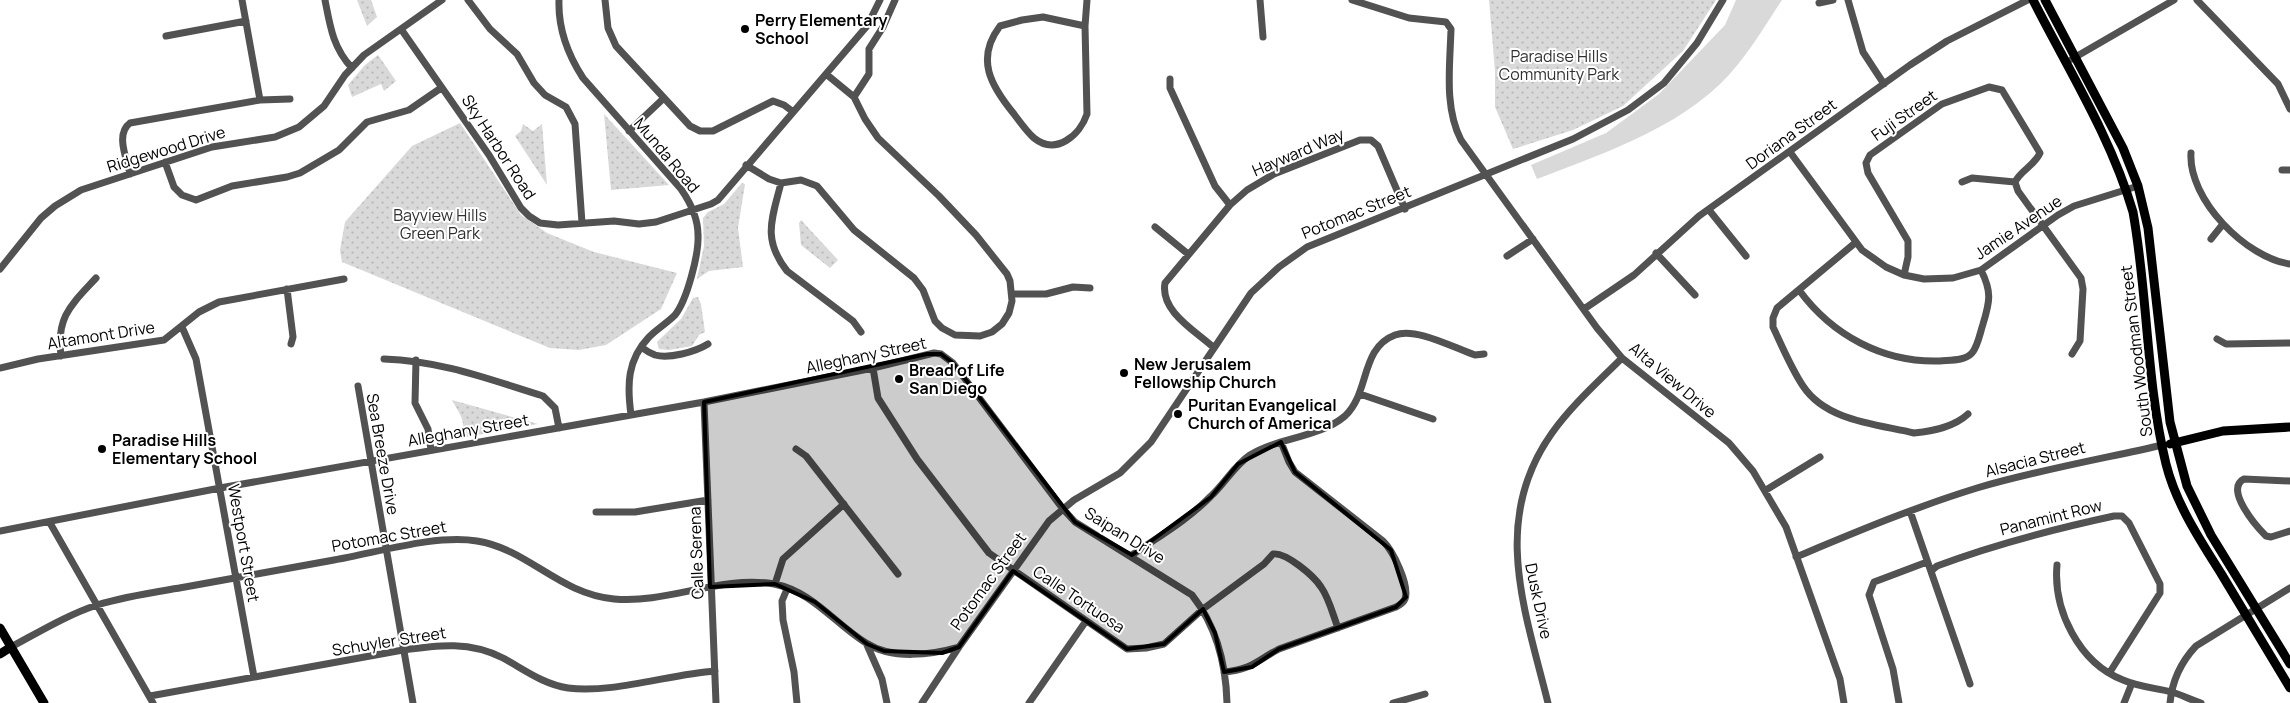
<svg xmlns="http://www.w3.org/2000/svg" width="2290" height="703" font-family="Manrope,sans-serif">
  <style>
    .grass { fill: #d9d9d9 }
    .park { fill: url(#park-dots) }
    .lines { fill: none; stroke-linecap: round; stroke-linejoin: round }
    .minor { stroke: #525252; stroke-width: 7 }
    .major { stroke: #000; stroke-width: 9 }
    .marked { fill: #000; fill-opacity: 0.2; stroke: #000; stroke-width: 4; stroke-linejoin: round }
    .poi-dot { fill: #000; stroke: #fff; stroke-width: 2 }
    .labels { text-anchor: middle; stroke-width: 4; stroke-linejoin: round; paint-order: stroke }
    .poi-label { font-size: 16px; font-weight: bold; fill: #000; stroke: #fff; text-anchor: start }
    .park-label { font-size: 16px; fill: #303030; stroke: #fff }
    .street-label { font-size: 16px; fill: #000; stroke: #fff }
  </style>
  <defs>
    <pattern id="park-dots" width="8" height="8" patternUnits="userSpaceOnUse" patternTransform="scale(1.25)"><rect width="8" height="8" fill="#d9d9d9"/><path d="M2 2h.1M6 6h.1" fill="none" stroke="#b8b8b8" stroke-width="1.8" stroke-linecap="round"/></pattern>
  </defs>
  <rect width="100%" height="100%" fill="#fff"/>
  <path class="grass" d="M 1736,0 L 1782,0 C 1768,21 1755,43 1739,63 C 1692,124 1607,152 1537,179 L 1531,165 L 1606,133 L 1659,94 L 1725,25 Z"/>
  <path class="park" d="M 357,0 L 371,0 L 377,17 L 367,26 Z
    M 1489,0 L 1716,0 L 1683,51 L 1623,106 L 1573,130 L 1513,149 L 1495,107 L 1495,71 Z
    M 378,55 L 396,81 L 384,91 L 381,84 L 352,97 L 348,85 L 365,65 Z
    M 604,114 L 669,185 L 611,190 Z
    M 460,123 L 521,215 L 547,233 L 594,252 L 677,273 L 661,309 L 606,345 L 579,350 L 550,348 L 342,262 L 340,250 L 345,222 L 412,146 Z
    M 523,124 L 533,131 L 542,124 L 547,185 L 515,136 L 521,131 Z
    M 742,183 L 745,184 L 738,228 L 743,267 L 709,271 L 697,279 L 704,246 L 703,218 L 708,212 L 724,204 Z
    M 801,220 L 838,260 L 830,268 L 801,245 L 799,223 Z
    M 698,297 L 701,304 L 705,332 L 699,335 L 692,346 L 669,350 L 659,349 L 657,342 L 659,340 L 681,319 L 693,298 Z
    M 452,400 L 538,424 L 461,438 C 467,421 460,415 452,400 Z"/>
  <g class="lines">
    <path class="minor" d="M 242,0 L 260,100
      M 325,0 C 330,26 333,48 352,68
      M 468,0 L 490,29 L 517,54 L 534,83 L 545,95 L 566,107 L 575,124 L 582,223
      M 559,0 C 558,28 568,55 583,78 L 681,189 C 690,202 698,219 698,235 C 699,254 687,300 675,315 C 667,323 657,329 649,337 C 627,360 627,385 631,415
      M 605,0 L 608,28 L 616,46 L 690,126 L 700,131 L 713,131 L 773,101 L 784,105 L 792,111
      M 1260,0 L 1263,37
      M 1352,0 L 1409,18 L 1446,22 L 1451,29 C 1450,66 1444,107 1461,140 L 1597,328 L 1622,358 L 1729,443 L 1753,471 L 1786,527 L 1840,679 L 1844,703
      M 1848,0 L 1863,52 L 1884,84
      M 2197,0 L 2278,84 L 2290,109
      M 1819,3 L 1833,0
      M 1085,26 L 1043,17 L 1022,20 L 1000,26 C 975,59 991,86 1014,114 C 1020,122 1027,132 1034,138 C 1056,156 1080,135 1087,114 L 1085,26 L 1087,0
      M 401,29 L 489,155 L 521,208 L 529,216 L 540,223 L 558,225 L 614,221 L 639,224 L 656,222 L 711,204 L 718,200 L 867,26 L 880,0
      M 166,36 L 246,21
      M 2072,59 L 2174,0
      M 1170,79 L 1170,88 L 1215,186 L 1230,205
      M 854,97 L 869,74 L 869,49 L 883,27 L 895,0
      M 629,131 L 664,98
      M 1790,152 L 1862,250 L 1886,267 L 1904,275 L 1924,279 L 1953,278 L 1981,270 L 2058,215 L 2074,206 L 2138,186
      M 2191,153 C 2188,199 2246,258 2290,264
      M 165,162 L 174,187 L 182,195 L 196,200 L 232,186 L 287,177 L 300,173 L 339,150 L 367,122 L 409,110 L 441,88
      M 746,165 L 769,179 L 781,183 L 801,180 L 817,186 L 854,230 L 914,278 L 923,290 L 935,321 L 942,328 L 955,335 L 980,336 L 992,332 L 1002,324 L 1009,313 L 1012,301 L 1010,281 L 1007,274 L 976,235 L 939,196 L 878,138 L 865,119 L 854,97 L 826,74
      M 2282,170 L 2290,170
      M 130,174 C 127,159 115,134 130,123 L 260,100 L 290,99
      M 1962,182 L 1972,178 L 2015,182
      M 2015,182 L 2018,191 L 2081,278 L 2083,289 L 2080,341 L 2072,354
      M 781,183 C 772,219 762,239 787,271 L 853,321 L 861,332
      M 1709,210 L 1746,256
      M 1155,227 L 1188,254
      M 2211,239 L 2223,224
      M 1855,243 L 1777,308 L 1773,318 L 1773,327 C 1782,346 1791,368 1803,386 C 1826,421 1876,424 1914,433 C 1934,431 1954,427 1968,414
      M 1656,253 L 1695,295
      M 1507,256 L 1533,239
      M 0,269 L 41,218 L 55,206 L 81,190 L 212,147 L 275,137 L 299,127 L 324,106 L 345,75 L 364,55 L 442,0
      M 1904,275 L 1908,257 L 1908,241 L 1868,173 L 1866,163 L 1870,155 L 1942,104 L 1989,87 L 2002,90 L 2040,153 C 2034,166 2021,170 2015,182
      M 287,289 L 293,337 L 291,344
      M 1799,290 C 1832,335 1883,363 1940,361 C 1950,360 1965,361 1972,353 C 1978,346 1980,333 1983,324 C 1990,301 1992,292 1981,270
      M 1013,294 L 1046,294 L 1073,287 L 1090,288
      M 1584,309 L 1634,275 L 1699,216 L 1910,65 L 1947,41 L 2028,0
      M 182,327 L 196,359 L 254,677
      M 2217,339 L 2226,344 L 2290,343
      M 641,347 C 645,350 650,353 655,355 C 669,359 695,352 708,344
      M 1213,347 C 1194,330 1160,311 1165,283 L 1230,205 L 1247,190 L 1274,174 L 1360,140 L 1371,140 L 1378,146 L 1405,209
      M 61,356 C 56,317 71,305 96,278
      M 384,359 C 442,361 488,379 543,396 L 555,408 L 559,428
      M 416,360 L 415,403 L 428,429 L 431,450
      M 0,368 L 38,359 L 164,340 L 199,312 L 219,302 L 344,279
      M 873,368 L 878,398 L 917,459 L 989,553 L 1127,649 L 1146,648 L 1164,644 L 1203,609 L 1264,564 L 1273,554 C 1286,552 1314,576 1321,587 C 1329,598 1333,615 1338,628
      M 358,386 L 413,703
      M 1360,394 L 1433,419
      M 704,402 L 716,703
      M 796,449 L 806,456 L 898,574
      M 2290,481 L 2244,479 C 2224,489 2256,526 2266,536 L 2271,537 L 2290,531
      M 1766,490 L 1820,457
      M 1910,511 L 1970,684
      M 596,512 L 635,512 L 708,500
      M 50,523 L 153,703
      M 0,531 L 220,488 L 704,402 L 873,368 L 934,353 L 941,354 L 953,363 L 1063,509 L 1075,522 L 1192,595 C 1217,627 1226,663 1227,703
      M 1132,555 C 1158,537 1189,519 1211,496 C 1225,483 1234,466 1250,455 C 1279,437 1319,438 1345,416 C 1370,393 1360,348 1395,335 C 1416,327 1454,348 1475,355 L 1484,354
      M 1796,557 C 1856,532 1915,507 1977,488 C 2038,470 2101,459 2163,445
      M 2057,565 C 2053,610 2079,663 2123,680 C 2139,687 2156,688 2172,692 C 2182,695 2191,700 2201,703
      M 1931,571 L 1937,566 C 1995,544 2054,529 2114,516 L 2122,516 L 2129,523 L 2160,584 L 2160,593 L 2110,672
      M 775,584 L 783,559 L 844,504
      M 787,589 L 782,601 L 783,620 L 794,672 L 797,703
      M 867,645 L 882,679 L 887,703
      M 11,647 C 39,632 67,615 97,605 C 126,596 156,592 185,587 C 235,578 284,569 334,560 C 376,553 435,534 477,541 C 528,549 559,594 614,599 C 668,604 720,575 774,584 C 812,591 835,624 866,643 C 892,660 931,655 959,647
      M 1224,672 C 1251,670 1256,661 1279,649 L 1396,607 C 1399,605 1403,604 1405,599 C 1410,585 1393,551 1383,541 L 1295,472 L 1289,462 L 1281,442
      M 150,696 L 403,650 C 439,645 470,641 503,658 C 525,670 543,684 568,688 C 611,694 671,674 715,671
      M 922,703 L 959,647 L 1049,521 L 1074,500 L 1120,473 L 1151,442 L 1251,293 L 1279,267 L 1307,247 L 1573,139 L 1628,110 L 1664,83 L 1697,43 L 1723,0
      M 1029,703 L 1086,621
      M 1393,703 L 1425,694
      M 1548,703 C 1525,610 1490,520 1552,433 C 1572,405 1598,382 1622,358
      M 1899,703 L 1893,669 L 1869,595 L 1874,582 L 1927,562
      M 2124,703 L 2132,683
      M 2170,703 C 2172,681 2181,662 2196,646 L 2290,588"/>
    <path class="major" d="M 2033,0 C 2068,69 2111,137 2133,212 C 2148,295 2146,382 2166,464 C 2176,504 2200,540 2222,575 C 2245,613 2267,650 2290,688
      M 2045,0 L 2123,148 L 2138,186 L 2148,228 L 2170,422 L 2187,486 L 2211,535 L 2290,664
      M 2170,444 L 2223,431 L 2290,427
      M 0,628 L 44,703
      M 0,654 L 11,647"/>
  </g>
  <path class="marked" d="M 927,354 L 941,354 L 953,363 L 1075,522 L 1132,555 L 1211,497 L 1238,464 L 1281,442 L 1295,472 L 1391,550 L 1406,597 L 1396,607 L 1279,649 L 1252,667 L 1224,672 L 1215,633 L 1203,609 L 1164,644 L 1127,649 L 1013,571 L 959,647 L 942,653 L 884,651 L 867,644 L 815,602 L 775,584 L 710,587 L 704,402 Z"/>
  <g class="poi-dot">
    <circle cx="745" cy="29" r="5"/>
    <circle cx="1124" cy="373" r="5"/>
    <circle cx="899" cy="379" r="5"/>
    <circle cx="1178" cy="414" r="5"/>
    <circle cx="102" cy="449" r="5"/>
  </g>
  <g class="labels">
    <g class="poi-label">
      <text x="755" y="26">Perry Elementary<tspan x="755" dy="18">School</tspan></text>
      <text x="1134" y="370">New Jerusalem<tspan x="1134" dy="18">Fellowship Church</tspan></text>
      <text x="909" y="376">Bread of Life<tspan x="909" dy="18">San Diego</tspan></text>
      <text x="1188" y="411">Puritan Evangelical<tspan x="1188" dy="18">Church of America</tspan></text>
      <text x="112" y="446">Paradise Hills<tspan x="112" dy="18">Elementary School</tspan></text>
    </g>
    <g class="park-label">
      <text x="1559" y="62">Paradise Hills<tspan x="1559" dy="18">Community Park</tspan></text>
      <text x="440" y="221">Bayview Hills<tspan x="440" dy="18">Green Park</tspan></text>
    </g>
    <g class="street-label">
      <text transform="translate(1904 115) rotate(-35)" y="6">Fuji Street</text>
      <text transform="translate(1791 134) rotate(-36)" y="6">Doriana Street</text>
      <text transform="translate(499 147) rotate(57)" y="6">Sky Harbor Road</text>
      <text transform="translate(166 149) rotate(-17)" y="6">Ridgewood Drive</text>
      <text transform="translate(1298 152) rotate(-23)" y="6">Hayward Way</text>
      <text transform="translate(667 155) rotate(50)" y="6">Munda Road</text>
      <text transform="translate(1356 212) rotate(-22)" y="6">Potomac Street</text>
      <text transform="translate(2018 227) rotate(-34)" y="6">Jamie Avenue</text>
      <text transform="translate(101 335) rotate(-9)" y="6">Altamont Drive</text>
      <text transform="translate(2136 351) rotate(-97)" y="6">South Woodman Street</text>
      <text transform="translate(866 355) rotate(-12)" y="6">Alleghany Street</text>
      <text transform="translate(1673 380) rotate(40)" y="6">Alta View Drive</text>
      <text transform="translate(468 430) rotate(-10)" y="6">Alleghany Street</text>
      <text transform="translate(383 454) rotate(80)" y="6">Sea Breeze Drive</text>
      <text transform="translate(2035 459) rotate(-14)" y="6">Alsacia Street</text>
      <text transform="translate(2051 517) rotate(-14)" y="6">Panamint Row</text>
      <text transform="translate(1125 535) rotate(32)" y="6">Saipan Drive</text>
      <text transform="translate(389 536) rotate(-10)" y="6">Potomac Street</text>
      <text transform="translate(244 543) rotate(80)" y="6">Westport Street</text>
      <text transform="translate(696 553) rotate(-92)" y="6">Calle Serena</text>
      <text transform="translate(988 581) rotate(-54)" y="6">Potomac Street</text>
      <text transform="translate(1079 599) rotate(34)" y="6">Calle Tortuosa</text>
      <text transform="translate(1539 601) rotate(78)" y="6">Dusk Drive</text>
      <text transform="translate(389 641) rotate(-9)" y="6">Schuyler Street</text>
    </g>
  </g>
</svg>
